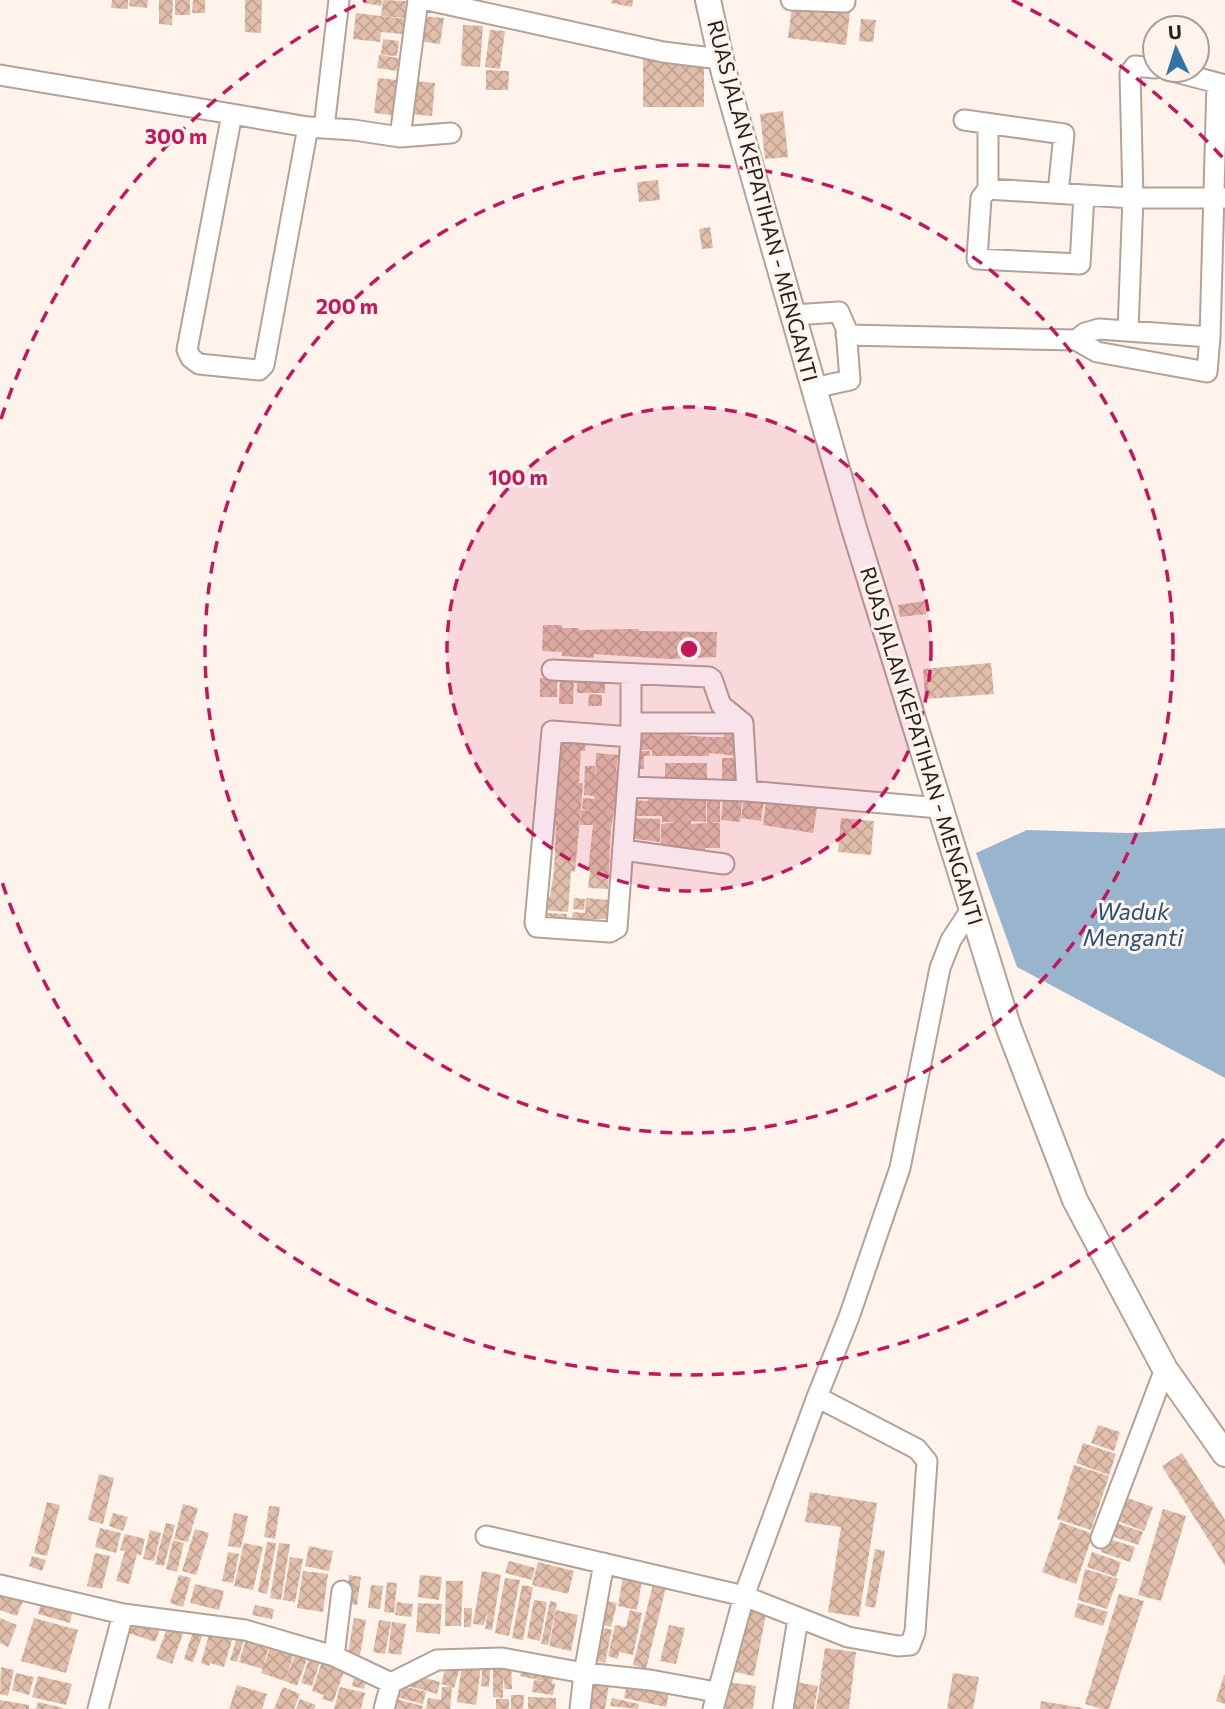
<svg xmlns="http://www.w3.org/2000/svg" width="1225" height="1709" font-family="Commissioner,sans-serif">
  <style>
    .water { fill: #99b5ce }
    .building { fill: url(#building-cross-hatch) }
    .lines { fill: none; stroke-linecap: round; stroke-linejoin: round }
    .minor-casing { stroke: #b4a297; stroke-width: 23 }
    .major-casing { stroke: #b4a297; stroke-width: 28 }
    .minor { stroke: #fff; stroke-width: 19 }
    .major { stroke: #fff; stroke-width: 24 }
    .ring { fill: none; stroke: #c2185b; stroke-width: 3.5; stroke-dasharray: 12 9 }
    .labels { text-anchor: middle; stroke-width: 6; stroke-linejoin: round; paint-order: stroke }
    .street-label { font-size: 21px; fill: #251e1a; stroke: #fff3ec }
    .water-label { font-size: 23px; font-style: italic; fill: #255276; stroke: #fff3ec }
    .centre { fill: #c2185b; stroke: #fff3ec; stroke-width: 3.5 }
    .ring-label { font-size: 21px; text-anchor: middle; font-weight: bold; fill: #c2185b; stroke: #fff3ec; stroke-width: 6; stroke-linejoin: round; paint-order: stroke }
  </style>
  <defs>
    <pattern id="building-cross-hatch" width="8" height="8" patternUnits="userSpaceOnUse" patternTransform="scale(1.75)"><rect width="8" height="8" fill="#e0beaa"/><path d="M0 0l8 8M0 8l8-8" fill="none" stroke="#c0a392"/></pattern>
  </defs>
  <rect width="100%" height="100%" fill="#fff3ec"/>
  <path class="water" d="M 1225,828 L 1225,1078 L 1017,967 L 976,853 L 1027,830 L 1127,833 Z"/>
  <path class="building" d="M 112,0 L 128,0 L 128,9 L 111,8 Z
    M 130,0 L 148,0 L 147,8 L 129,6 Z
    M 159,0 L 173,0 L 172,25 L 159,24 Z
    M 175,0 L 190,0 L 190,15 L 175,15 Z
    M 193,0 L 205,0 L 205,13 L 192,13 Z
    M 245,0 L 262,0 L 261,33 L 245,32 Z
    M 364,0 L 382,0 L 381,6 L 364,3 Z
    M 383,0 L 406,1 L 405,18 L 381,16 Z
    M 612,0 L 633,0 L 632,7 L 611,3 Z
    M 792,6 L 850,12 L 846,45 L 788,38 Z
    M 356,13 L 405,19 L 403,34 L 381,32 L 380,42 L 353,39 Z
    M 422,16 L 444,18 L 440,44 L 418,41 Z
    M 861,19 L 876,20 L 873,42 L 859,41 Z
    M 463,25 L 483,26 L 480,67 L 461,66 Z
    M 490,30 L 505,31 L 500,69 L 485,67 Z
    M 383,39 L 399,41 L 397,56 L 381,55 Z
    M 379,55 L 399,58 L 397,71 L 377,68 Z
    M 643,59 L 704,59 L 704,107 L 643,107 Z
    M 486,70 L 509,71 L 508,90 L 486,90 Z
    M 378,78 L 397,80 L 392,115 L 374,113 Z
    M 414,81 L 435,83 L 432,116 L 411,114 Z
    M 783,111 L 788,157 L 765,159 L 760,114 Z
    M 658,180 L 660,200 L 639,202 L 637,182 Z
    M 710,227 L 713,248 L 702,249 L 699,229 Z
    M 924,601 L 926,614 L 900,617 L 898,605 Z
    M 543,625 L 562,625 L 562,628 L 579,628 L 579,630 L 625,629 L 639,629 L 639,631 L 717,632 L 716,657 L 668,659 L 594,654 L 594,658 L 562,656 L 562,652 L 542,651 Z
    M 991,663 L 994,694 L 925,699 L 923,669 Z
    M 577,677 L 605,679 L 605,693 L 577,693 Z
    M 540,678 L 557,678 L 557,697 L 540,697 Z
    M 560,680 L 574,680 L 573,704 L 559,704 Z
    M 589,694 L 602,695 L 602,706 L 588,706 Z
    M 637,728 L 680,729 L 680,735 L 709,737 L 724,737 L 724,730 L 739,730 L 739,756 L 709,753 L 709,756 L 652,756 L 652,750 L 636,750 Z
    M 557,736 L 586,738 L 585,751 L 581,750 L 579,783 L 583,783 L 582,796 L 575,872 L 571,871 L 568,912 L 543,910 L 544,897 L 550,897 L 554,871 L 556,826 L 551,826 L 552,809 L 557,809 L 558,794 L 558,781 L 555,781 Z
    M 636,751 L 650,751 L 650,756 L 644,756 L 644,769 L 636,769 Z
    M 596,753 L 618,755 L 616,771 L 620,771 L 615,800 L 620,800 L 619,811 L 614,811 L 611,828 L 608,889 L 588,888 L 590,871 L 588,870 L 593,825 L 580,825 L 581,810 L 594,811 L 582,809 L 583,798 L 595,799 L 594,796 L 584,795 L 585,766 L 595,766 L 595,784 Z
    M 722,758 L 738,758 L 738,781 L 722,781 Z
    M 665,763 L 707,763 L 707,785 L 665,780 Z
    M 648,791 L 661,791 L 661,798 L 677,799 L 677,796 L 706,797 L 706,822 L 691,821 L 691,824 L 707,823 L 707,793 L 720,793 L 720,822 L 710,822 L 720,823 L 720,848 L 705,848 L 705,852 L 691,852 L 691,850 L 661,847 L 661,824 L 676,822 L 662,822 L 662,816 L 629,816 L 630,800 L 648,801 Z
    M 724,792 L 743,794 L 740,822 L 721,820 Z
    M 744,798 L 764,800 L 761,821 L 741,818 Z
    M 766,801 L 808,804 L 808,806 L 817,808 L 813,833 L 763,825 Z
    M 627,818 L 660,819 L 660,842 L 627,838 Z
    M 841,818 L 874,821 L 871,855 L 838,852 Z
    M 574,898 L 585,899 L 584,910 L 573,909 Z
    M 586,898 L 609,900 L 608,919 L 572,919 L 573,912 L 585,913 Z
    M 546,913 L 567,914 L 566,921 L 546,919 Z
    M 1098,1425 L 1120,1432 L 1114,1451 L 1091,1443 Z
    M 1083,1443 L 1116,1454 L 1109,1475 L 1076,1463 Z
    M 1182,1453 L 1225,1520 L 1225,1566 L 1162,1466 Z
    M 1074,1465 L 1109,1476 L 1091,1530 L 1057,1519 Z
    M 99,1474 L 114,1478 L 103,1524 L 88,1520 Z
    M 810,1492 L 877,1503 L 859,1617 L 828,1612 L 841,1527 L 805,1522 Z
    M 1119,1495 L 1153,1507 L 1144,1531 L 1110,1518 Z
    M 47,1502 L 60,1505 L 47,1556 L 34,1553 Z
    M 183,1504 L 198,1508 L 188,1542 L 174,1539 Z
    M 269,1506 L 280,1507 L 275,1539 L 264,1537 Z
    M 1163,1509 L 1186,1516 L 1161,1601 L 1138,1595 Z
    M 113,1513 L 128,1517 L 123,1531 L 109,1526 Z
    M 234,1513 L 248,1516 L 241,1548 L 228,1546 Z
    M 1060,1522 L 1093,1534 L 1076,1584 L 1042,1572 Z
    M 1113,1522 L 1143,1532 L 1138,1545 L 1109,1535 Z
    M 166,1523 L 175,1525 L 164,1566 L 155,1564 Z
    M 100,1528 L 121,1533 L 116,1553 L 95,1547 Z
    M 195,1529 L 209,1533 L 196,1575 L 182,1571 Z
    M 150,1530 L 161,1533 L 154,1561 L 143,1559 Z
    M 125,1534 L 145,1539 L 141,1555 L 137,1554 L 129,1584 L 116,1581 L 125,1551 L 120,1550 Z
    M 1105,1538 L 1135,1547 L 1130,1562 L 1101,1552 Z
    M 173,1540 L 184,1543 L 177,1572 L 166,1569 Z
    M 267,1542 L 276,1543 L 267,1594 L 258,1592 Z
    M 244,1543 L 263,1547 L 253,1590 L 234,1586 Z
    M 279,1543 L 290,1544 L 281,1600 L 270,1598 Z
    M 309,1546 L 333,1551 L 329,1571 L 305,1566 Z
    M 875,1549 L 885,1551 L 875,1608 L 865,1606 Z
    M 228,1552 L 239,1554 L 233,1583 L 222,1581 Z
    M 1092,1552 L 1121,1562 L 1116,1577 L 1087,1567 Z
    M 95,1553 L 110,1556 L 102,1589 L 87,1586 Z
    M 32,1556 L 46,1560 L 42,1571 L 29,1566 Z
    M 290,1557 L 303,1559 L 295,1602 L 283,1600 Z
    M 509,1561 L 535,1568 L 532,1580 L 505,1573 Z
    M 538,1562 L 574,1571 L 568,1594 L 532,1585 Z
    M 1085,1569 L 1118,1579 L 1107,1609 L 1078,1600 Z
    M 303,1571 L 328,1574 L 323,1612 L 297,1608 Z
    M 482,1571 L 501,1575 L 492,1630 L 485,1629 L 488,1608 L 484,1625 L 473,1624 Z
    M 624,1571 L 643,1574 L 637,1610 L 618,1606 Z
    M 179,1575 L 191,1578 L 183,1607 L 170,1603 Z
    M 349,1575 L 361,1577 L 357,1605 L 346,1603 Z
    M 420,1575 L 442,1577 L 439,1600 L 418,1597 Z
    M 505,1578 L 520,1580 L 509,1636 L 495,1633 Z
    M 654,1580 L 667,1583 L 646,1669 L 633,1665 Z
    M 446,1581 L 463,1581 L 461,1626 L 445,1626 Z
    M 387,1582 L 397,1583 L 394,1613 L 384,1612 Z
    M 195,1584 L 224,1591 L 219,1610 L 190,1603 Z
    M 371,1585 L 383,1586 L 380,1609 L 368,1608 Z
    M 522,1585 L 533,1587 L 523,1640 L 512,1638 Z
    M 0,1591 L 23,1601 L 17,1616 L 0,1610 Z
    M 1119,1594 L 1144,1601 L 1109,1709 L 1102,1709 L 1085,1704 Z
    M 42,1600 L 73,1609 L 70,1623 L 38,1614 Z
    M 534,1600 L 547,1602 L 540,1641 L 527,1638 Z
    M 600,1600 L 617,1603 L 611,1627 L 595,1623 Z
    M 550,1601 L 557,1603 L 548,1645 L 541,1644 Z
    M 397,1602 L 413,1604 L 411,1617 L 395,1615 Z
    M 418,1603 L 442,1604 L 440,1634 L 416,1632 Z
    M 1078,1603 L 1108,1612 L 1103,1626 L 1074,1617 Z
    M 255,1605 L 274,1609 L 272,1619 L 252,1615 Z
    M 748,1606 L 767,1609 L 754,1676 L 735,1672 Z
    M 464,1608 L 472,1608 L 471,1627 L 464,1627 Z
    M 556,1610 L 578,1615 L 571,1651 L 549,1646 Z
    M 630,1610 L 642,1613 L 633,1655 L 619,1652 L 618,1659 L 608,1656 L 615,1625 L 626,1627 Z
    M 125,1616 L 160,1629 L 155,1642 L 120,1630 Z
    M 0,1618 L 17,1625 L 8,1647 L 0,1643 Z
    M 34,1618 L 78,1630 L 66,1673 L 21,1661 Z
    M 354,1618 L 366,1620 L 360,1655 L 348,1653 Z
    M 379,1620 L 391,1622 L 385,1654 L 373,1652 Z
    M 392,1622 L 406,1624 L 401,1655 L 388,1653 Z
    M 169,1623 L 185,1628 L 172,1664 L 156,1658 Z
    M 669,1625 L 685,1628 L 676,1664 L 660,1661 Z
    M 596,1626 L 612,1630 L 605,1663 L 589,1659 Z
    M 194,1628 L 204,1631 L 193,1662 L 184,1659 Z
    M 210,1631 L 232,1640 L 224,1667 L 210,1663 L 209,1666 L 201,1663 Z
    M 239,1631 L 246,1633 L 237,1662 L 230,1660 Z
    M 248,1633 L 271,1639 L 263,1666 L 273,1640 L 296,1648 L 285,1681 L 261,1673 L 263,1669 L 239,1662 Z
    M 298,1647 L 310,1651 L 297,1686 L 285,1681 Z
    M 825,1648 L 856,1652 L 849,1709 L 816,1709 Z
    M 311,1652 L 322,1656 L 312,1686 L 301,1683 Z
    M 324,1656 L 346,1666 L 333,1702 L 322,1699 L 324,1695 L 312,1691 Z
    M 448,1660 L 461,1664 L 454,1688 L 441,1684 Z
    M 483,1660 L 491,1661 L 489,1687 L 481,1686 Z
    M 493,1660 L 511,1660 L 512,1689 L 505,1689 L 503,1677 L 503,1698 L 493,1697 Z
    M 462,1663 L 481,1665 L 476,1705 L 457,1702 Z
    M 523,1663 L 555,1670 L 552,1683 L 555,1684 L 553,1695 L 532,1692 L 534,1680 L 544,1681 L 520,1676 Z
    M 1,1667 L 14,1670 L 8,1696 L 0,1694 Z
    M 355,1672 L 367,1675 L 364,1689 L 352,1686 Z
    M 16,1673 L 34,1677 L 29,1695 L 12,1690 Z
    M 953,1673 L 979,1677 L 973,1709 L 947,1709 Z
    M 411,1674 L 440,1682 L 437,1694 L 408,1686 Z
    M 1224,1675 L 1225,1675 L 1225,1704 L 1216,1701 Z
    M 38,1676 L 72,1684 L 66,1705 L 32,1697 Z
    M 593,1676 L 610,1679 L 605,1709 L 588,1709 Z
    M 628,1679 L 670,1688 L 666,1707 L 624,1698 Z
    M 791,1681 L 818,1686 L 814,1709 L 786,1709 Z
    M 729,1682 L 756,1686 L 753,1709 L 725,1709 Z
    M 392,1683 L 426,1692 L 423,1704 L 389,1695 Z
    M 237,1685 L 267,1694 L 262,1709 L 229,1709 Z
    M 283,1687 L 300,1694 L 294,1709 L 274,1709 Z
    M 340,1687 L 365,1693 L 361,1709 L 334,1709 Z
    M 442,1687 L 452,1687 L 450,1709 L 426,1709 L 428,1698 L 441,1700 Z
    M 511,1695 L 524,1695 L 523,1709 L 511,1709 Z
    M 388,1697 L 423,1706 L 422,1709 L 389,1709 Z
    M 528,1697 L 556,1698 L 556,1709 L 528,1709 Z
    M 612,1698 L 639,1704 L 638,1709 L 610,1706 Z
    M 300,1699 L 316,1705 L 314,1709 L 296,1709 Z
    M 496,1699 L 509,1699 L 509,1709 L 496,1709 Z
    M 0,1700 L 29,1705 L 29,1709 L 0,1709 Z
    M 1041,1701 L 1083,1708 L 1082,1709 L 1040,1709 Z
    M 38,1702 L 63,1708 L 63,1709 L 36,1709 Z"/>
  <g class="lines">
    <defs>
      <path id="minor" d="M 418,0 L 400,137 L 451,133
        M 427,0 L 663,52 L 720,59
        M 791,0 L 845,2
        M 1155,68 L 1135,66 L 1130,73 L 1133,198 L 1224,198
        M 1168,70 L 1225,85
        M 0,75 L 232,114 L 187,350 L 191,358 L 199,364 L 259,370 L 264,365 L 308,127 L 354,130 L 400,137
        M 232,114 L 308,127
        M 964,120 L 1064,134 L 1058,193
        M 988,124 L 988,189 L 981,198 L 977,259 L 1080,264 L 1084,195
        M 324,128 L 339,0
        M 988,189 L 1133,198 L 1128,331
        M 793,315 L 839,312 L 846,328 L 850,380 L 814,388
        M 846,335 L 1076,340 L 1085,333 L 1099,329 L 1210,337 L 1207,372 L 1097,352 L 1076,340
        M 1210,337 L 1217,83
        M 552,670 L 709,677 L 712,679 L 721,705 L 743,723 L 747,791
        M 631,723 L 743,723
        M 631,737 L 552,731 L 535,923 L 537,927 L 610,932 L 617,928 L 631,737 L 631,675
        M 628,787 L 747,791 L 939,808
        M 623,850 L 724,864
        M 486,1536 L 744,1596 L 848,1637 L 898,1646 L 910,1645 L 915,1632 L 927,1461 L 917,1449 L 817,1397
        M 1101,1538 L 1165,1369
        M 0,1585 L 123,1614 L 245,1630 L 334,1656 L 391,1683 L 437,1660 L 502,1658 L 584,1673 L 650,1680 L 716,1692
        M 334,1656 L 342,1591
        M 98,1709 L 123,1614
        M 384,1709 L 391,1683
        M 580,1709 L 584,1673 L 604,1563
        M 713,1709 L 744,1596 L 817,1397 L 849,1317 L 900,1168 L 940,968 L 951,940 L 972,908
        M 783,1709 L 798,1619"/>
      <path id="major" d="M 708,0 L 724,73 L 853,525 L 1008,1026 L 1075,1200 L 1165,1369 L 1225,1454"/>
    </defs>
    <use href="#minor" class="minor-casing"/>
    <use href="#major" class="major-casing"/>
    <use href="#minor" class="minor"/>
    <use href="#major" class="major"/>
  </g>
  <circle cx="689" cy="649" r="242" fill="#c2185b" fill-opacity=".12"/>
  <g class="ring">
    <circle cx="689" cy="649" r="242"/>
    <circle cx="689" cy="649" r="484"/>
    <path d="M1224 1139A725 725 0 0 1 1 879M1 419A725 725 0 0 1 366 0M1012 0A725 725 0 0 1 1224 159"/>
  </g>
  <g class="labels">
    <g class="street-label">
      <text transform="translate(762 201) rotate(75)" y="7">RUAS JALAN KEPATIHAN - MENGANTI</text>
      <text transform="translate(921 746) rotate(73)" y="7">RUAS JALAN KEPATIHAN - MENGANTI</text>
    </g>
    <g class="water-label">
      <text x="1133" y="920">Waduk<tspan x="1133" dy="26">Menganti</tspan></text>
    </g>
  </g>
  <circle cx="689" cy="649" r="10" class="centre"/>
  <g class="ring-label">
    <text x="176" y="144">300 m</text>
    <text x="347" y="314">200 m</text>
    <text x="518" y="485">100 m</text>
  </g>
  <g transform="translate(1176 49) rotate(356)"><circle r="33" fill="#fff3ec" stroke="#a89e98" stroke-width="2"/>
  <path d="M0-5L12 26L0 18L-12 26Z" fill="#3074aa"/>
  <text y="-10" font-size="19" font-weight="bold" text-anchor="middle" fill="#251e1a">U</text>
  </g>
</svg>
